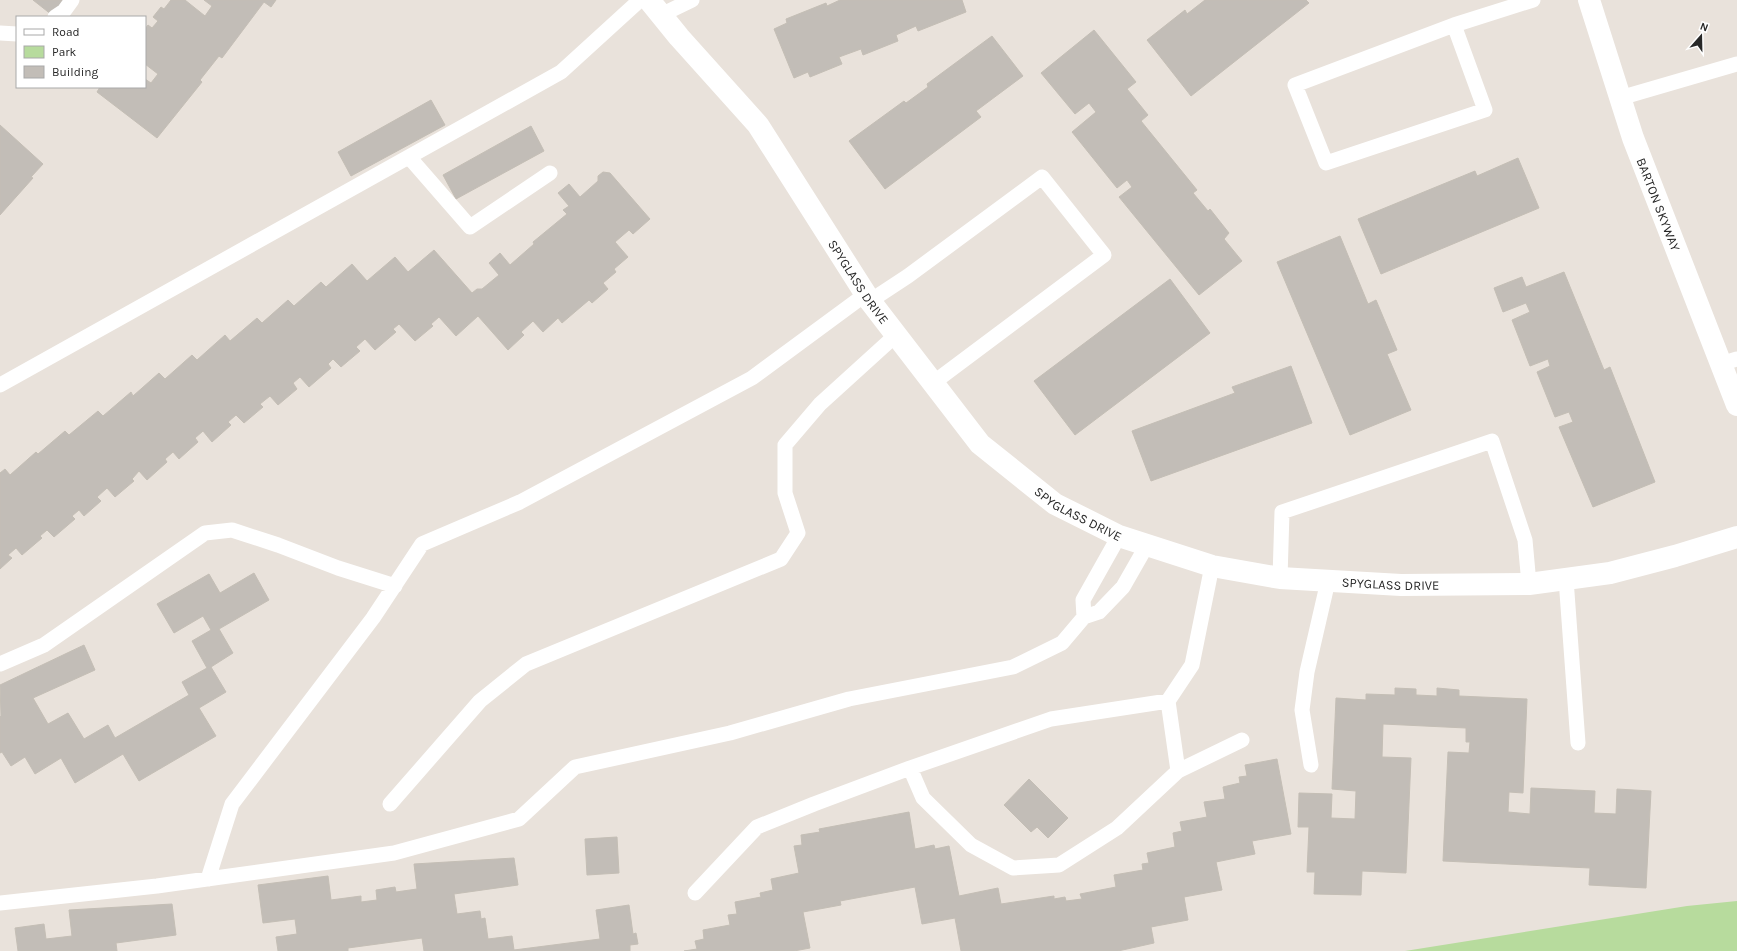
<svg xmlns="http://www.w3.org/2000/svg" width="1737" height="951" font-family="Karla,sans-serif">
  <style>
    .green { fill: #b7db9d }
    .building { fill: #c2bdb7; stroke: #c4beb5 }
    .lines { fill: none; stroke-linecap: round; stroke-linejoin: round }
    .service { stroke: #fff; stroke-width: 15 }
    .tertiary { stroke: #fff; stroke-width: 22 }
    .labels { text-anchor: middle; stroke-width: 4; stroke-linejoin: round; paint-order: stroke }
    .street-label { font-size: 13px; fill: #282828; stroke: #fff }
  </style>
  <rect width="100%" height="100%" fill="#e9e2db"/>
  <path class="green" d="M 1737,901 L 1737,951 L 1405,951 L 1687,906 Z"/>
  <path class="building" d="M 33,0 L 64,0 L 52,15 Z
    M 171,0 L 185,0 L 205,16 L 212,6 L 204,0 L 276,0 L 271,7 L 264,2 L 222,58 L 219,56 L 200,80 L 202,82 L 157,138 L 97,92 L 100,87 L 145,87 L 145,79 L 151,83 L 158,74 L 145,64 L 145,29 L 148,25 L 152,28 L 158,21 L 153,17 L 161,7 L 164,9 Z
    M 840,0 L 962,0 L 966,12 L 918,31 L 916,26 L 896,35 L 898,41 L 863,55 L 861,49 L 839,57 L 842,64 L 810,77 L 808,72 L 794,78 L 774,29 L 787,23 L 786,19 L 826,3 L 827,6 Z
    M 1205,0 L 1306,0 L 1309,3 L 1191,96 L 1147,40 L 1185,10 L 1187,14 Z
    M 1094,30 L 1136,82 L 1127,89 L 1148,115 L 1141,121 L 1197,190 L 1193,193 L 1208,211 L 1210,209 L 1229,233 L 1224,239 L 1242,261 L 1199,295 L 1119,197 L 1132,187 L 1127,180 L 1117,188 L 1072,132 L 1096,112 L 1089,103 L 1075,114 L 1041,73 Z
    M 992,36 L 1023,76 L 976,111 L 981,117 L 885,189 L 849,141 L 904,101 L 906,103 L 928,87 L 927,84 Z
    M 431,100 L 445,125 L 351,176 L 338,152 Z
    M 0,125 L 43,164 L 31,177 L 33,178 L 0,215 Z
    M 531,126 L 544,151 L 456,199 L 443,175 Z
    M 1518,158 L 1539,208 L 1381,274 L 1358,219 L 1475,171 L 1477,176 Z
    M 603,172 L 610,173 L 650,219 L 633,234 L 629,230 L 615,242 L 628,257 L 614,269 L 616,272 L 603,283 L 608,289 L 592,303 L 589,300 L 562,323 L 558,318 L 543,332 L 533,321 L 521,332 L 524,335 L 508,350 L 478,316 L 456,336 L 439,317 L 431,324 L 433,326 L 415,341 L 399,324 L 393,329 L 396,332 L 375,350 L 365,339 L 356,347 L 360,351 L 341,367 L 333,359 L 328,364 L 331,368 L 309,387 L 300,377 L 293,383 L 297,389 L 278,405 L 270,396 L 260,404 L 263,407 L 244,423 L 236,415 L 228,422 L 231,425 L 212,442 L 203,431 L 195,438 L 198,442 L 179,459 L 173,452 L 165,459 L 167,462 L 147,480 L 139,471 L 132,479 L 134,481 L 115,497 L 107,488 L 97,497 L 101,501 L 84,516 L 79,510 L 72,516 L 75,519 L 54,537 L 47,530 L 40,536 L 42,538 L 22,555 L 16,548 L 8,555 L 12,558 L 0,569 L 0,473 L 5,469 L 10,475 L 36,452 L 38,454 L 65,431 L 69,435 L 98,411 L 103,416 L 131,392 L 133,396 L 159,373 L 165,379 L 192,355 L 197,360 L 225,335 L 230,341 L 257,318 L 262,323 L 288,300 L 294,306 L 321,282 L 326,287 L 352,264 L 367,281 L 395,257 L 408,272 L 434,250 L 472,293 L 477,289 L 482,289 L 499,275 L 489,263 L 500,253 L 510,265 L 534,244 L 533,242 L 567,214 L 563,210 L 569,206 L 558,193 L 569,184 L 580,197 L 598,181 L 598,176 Z
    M 1340,236 L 1368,304 L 1376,300 L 1397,350 L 1387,354 L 1411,410 L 1350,435 L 1277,262 Z
    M 1564,272 L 1604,370 L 1610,367 L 1655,482 L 1593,507 L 1559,427 L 1573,422 L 1569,412 L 1555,417 L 1537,372 L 1550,366 L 1548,359 L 1530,366 L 1512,320 L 1530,312 L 1526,303 L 1503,312 L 1494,288 L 1522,277 L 1526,287 Z
    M 1170,279 L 1210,333 L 1075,435 L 1034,381 Z
    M 1291,366 L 1312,423 L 1151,481 L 1132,431 L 1235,393 L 1232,387 Z
    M 254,573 L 269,600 L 219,629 L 233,653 L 211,667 L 226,692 L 199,708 L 216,736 L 139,781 L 123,754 L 75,783 L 61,758 L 35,774 L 25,757 L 11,766 L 2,752 L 0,753 L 0,717 L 1,716 L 0,685 L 84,645 L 95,670 L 33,698 L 48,724 L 68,713 L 84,739 L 108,725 L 115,738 L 189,695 L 182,682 L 207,668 L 192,641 L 211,630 L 203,616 L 174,633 L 157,604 L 209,574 L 220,593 Z
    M 1395,688 L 1416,689 L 1416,695 L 1437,696 L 1437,688 L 1459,690 L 1459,696 L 1527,699 L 1523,793 L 1509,792 L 1508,812 L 1530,814 L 1531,788 L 1595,791 L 1594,813 L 1616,814 L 1617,789 L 1651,791 L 1646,888 L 1589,885 L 1590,868 L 1443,861 L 1448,752 L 1469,753 L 1470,742 L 1466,742 L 1466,728 L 1383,724 L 1382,757 L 1411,758 L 1406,873 L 1362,871 L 1361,895 L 1314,894 L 1315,872 L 1307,872 L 1309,827 L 1298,827 L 1299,793 L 1332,794 L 1331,818 L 1355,819 L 1356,791 L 1332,789 L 1336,698 L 1366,700 L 1366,694 L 1395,695 Z
    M 1277,759 L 1291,834 L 1252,841 L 1255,854 L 1216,862 L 1222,890 L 1184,897 L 1188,920 L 1151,927 L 1154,943 L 1118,951 L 961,951 L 955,918 L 922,924 L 915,887 L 840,901 L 841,905 L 803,912 L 810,948 L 794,951 L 684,951 L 697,949 L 695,941 L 704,939 L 703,930 L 730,925 L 728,915 L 737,914 L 735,902 L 761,897 L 760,893 L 773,890 L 771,879 L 799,873 L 794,846 L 802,845 L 801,835 L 820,832 L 819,829 L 909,812 L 915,849 L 934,845 L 935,849 L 949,846 L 959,896 L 998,888 L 1001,904 L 1054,896 L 1054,899 L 1065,897 L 1066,901 L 1082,899 L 1080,894 L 1116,887 L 1114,875 L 1143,870 L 1142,864 L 1149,863 L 1147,853 L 1175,847 L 1173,833 L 1182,831 L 1180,822 L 1207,817 L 1204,802 L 1225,799 L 1223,787 L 1240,783 L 1239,777 L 1247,776 L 1245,765 Z
    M 1029,779 L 1068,818 L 1048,838 L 1037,827 L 1031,832 L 1004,805 Z
    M 617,837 L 619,873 L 587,875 L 585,839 Z
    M 514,858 L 518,885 L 454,894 L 457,914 L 480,911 L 481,919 L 485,918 L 488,939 L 512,936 L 514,950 L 600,939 L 596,910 L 629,905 L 633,934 L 636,933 L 638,944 L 630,945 L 630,951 L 424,951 L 422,938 L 348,948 L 348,951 L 278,951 L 276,937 L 297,934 L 295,919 L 263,923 L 258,885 L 328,876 L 331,900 L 361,896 L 361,902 L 377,900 L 376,890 L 395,887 L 396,892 L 417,889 L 414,864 Z
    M 172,904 L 176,935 L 116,943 L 117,951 L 18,951 L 15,928 L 44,924 L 46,939 L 72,936 L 69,910 Z"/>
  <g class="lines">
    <path class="service" d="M 661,15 L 692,0
      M 55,17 L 64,11 L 72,0
      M 1454,25 L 1485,110 L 1326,163 L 1295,85 L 1454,25 L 1533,0
      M 0,33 L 17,34
      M 1620,98 L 1737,64
      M 409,157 L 470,227 L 550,173
      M 870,301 L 908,276 L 1042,177 L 1104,255 L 933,383
      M 1721,364 L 1737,359
      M 0,385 L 561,72 L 640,0
      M 1280,578 L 1282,512 L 1492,441 L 1525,540 L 1529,584
      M 1566,579 L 1578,743
      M 1084,617 L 1083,600 L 1119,536
      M 0,664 L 44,645 L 205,533 L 232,530 L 278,545 L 338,568 L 395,586
      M 1311,765 L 1302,710 L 1307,672 L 1328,581
      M 910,768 L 1051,719 L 1168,701
      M 1178,771 L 1242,740
      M 390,804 L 480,701 L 526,664 L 781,559 L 798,533 L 785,493 L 785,445 L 820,404 L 896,335
      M 208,879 L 232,804 L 373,618 L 422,544 L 520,502 L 752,378 L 866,294
      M 695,893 L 757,827 L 814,804 L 910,768 L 923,798 L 971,845 L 1013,868 L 1059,865 L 1117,828 L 1178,771 L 1168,701 L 1192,665 L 1212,566
      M 0,903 L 157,886 L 394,853 L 519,819 L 575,767 L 730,733 L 849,699 L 1013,667 L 1062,643 L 1084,617 L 1099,612 L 1123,587 L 1147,545"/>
    <g class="tertiary">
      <path id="s1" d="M 649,0 L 679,37 L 758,125 L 870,301 L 980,444 L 1055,504 L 1119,536 L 1212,566 L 1280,578 L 1401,585 L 1529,584 L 1610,573 L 1675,556 L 1737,537"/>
      <path id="s2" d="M 1589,0 L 1633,138 L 1737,405"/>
    </g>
  </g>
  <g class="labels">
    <g class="street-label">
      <text dy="5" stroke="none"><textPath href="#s2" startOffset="216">BARTON SKYWAY</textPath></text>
      <text dy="5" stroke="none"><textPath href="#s1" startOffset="352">SPYGLASS DRIVE</textPath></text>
      <text dy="5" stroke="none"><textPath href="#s1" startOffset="676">SPYGLASS DRIVE</textPath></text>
      <text dy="5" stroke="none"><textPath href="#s1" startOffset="1000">SPYGLASS DRIVE</textPath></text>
    </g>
  </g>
  <rect x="16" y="16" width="130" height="72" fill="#ffffff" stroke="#a9a9a9"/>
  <rect x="24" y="29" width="20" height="6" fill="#ffffff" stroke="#a9a9a9"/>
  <text x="52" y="36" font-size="12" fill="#282828">Road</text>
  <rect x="24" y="46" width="20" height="12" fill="#b7db9d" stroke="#a9a9a9"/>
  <text x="52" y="56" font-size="12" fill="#282828">Park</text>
  <rect x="24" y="66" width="20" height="12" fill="#c2bdb7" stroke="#a9a9a9"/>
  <text x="52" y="76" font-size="12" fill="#282828">Building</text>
  <g transform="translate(1701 36) rotate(20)" stroke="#ffffff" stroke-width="3" paint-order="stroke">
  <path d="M0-3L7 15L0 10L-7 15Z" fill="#282828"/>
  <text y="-6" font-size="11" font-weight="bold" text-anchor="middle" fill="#282828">N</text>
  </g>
</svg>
